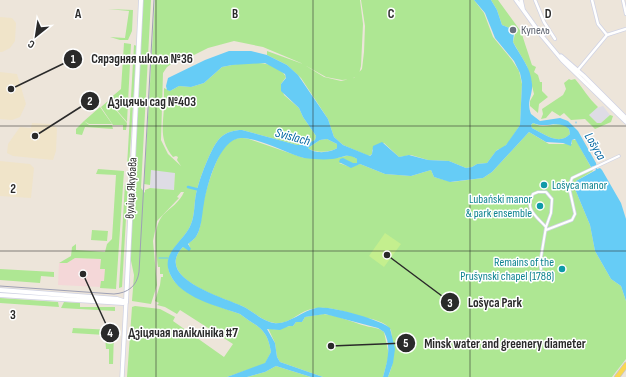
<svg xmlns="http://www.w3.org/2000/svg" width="626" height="377" font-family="'Sofia Sans Condensed',sans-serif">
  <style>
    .industrial { fill: #dedce5 }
    .education { fill: #f0e4c9 }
    .medical { fill: #f4d7d8 }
    .green { fill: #aee793 }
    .pitch { fill: #c4ef8e }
    .water { fill: #66ccf6; fill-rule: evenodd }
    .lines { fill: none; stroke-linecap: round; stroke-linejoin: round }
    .stream { stroke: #66ccf6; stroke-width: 1 }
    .canal { stroke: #66ccf6; stroke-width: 2.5 }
    .pedestrian-casing { stroke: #d0d3e4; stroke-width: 3.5 }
    .minor-casing { stroke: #d0d3e4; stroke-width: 4 }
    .tertiary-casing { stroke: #d0d3e4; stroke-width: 5 }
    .secondary-casing { stroke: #d0d3e4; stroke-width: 5.5 }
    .primary-casing { stroke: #c8c8c8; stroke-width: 6 }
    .pedestrian { stroke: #fff; stroke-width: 2 }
    .minor { stroke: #fff; stroke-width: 2.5 }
    .tertiary { stroke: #fff; stroke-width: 3.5 }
    .secondary { stroke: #fff; stroke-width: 4 }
    .primary { stroke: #f9d753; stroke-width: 4.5 }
    .tram { stroke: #9da0b5; stroke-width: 1 }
    .grid { fill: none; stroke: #2a2a2a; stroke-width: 1; stroke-opacity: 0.55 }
    .worship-dot { fill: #6b7280; stroke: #fff; stroke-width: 1.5 }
    .culture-dot { fill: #0f9aa8; stroke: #fff; stroke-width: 1.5 }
    .labels { text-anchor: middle; stroke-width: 3; stroke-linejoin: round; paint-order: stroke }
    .worship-label { font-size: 12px; fill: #5b616d; stroke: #fff; text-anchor: start }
    .culture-label { font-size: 12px; fill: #0d838f; stroke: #fff; text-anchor: end }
    .street-label { font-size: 12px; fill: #2a2a2a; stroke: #fff }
    .water-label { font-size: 13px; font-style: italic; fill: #0568a3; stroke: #fff }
    .grid-label { font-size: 13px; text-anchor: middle; font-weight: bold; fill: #2a2a2a; stroke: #fff; stroke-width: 3; stroke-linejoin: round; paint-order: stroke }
    .leader { fill: none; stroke: #2a2a2a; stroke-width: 1.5 }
    .callout-dot { fill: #2a2a2a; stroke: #fff; stroke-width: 1.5 }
    .mark-label { font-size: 12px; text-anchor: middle; font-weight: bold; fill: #fff }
    .callout-label { font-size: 13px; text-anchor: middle; font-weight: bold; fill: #2a2a2a; stroke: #fff; stroke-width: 3; stroke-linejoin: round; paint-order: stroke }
  </style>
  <rect width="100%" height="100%" fill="#ede5da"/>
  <path class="industrial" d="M 603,106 L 610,115 L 601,123 L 597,123 L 589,115 L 594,109 Z
    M 151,170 L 175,172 L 174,190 L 150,188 Z"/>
  <path class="education" d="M 0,17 L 12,18 L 16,23 L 15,41 L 10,48 L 2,52 L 0,52 Z
    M 0,72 L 17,74 L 26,104 L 20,117 L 12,120 L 0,119 Z
    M 32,123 L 50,124 L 57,128 L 56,151 L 53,160 L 13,156 L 7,153 L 8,144 L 20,127 L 31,128 Z
    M 0,161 L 30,164 L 34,168 L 31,198 L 0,196 Z"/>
  <path class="medical" d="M 75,258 L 101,259 L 107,267 L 107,281 L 101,287 L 58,285 L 59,263 L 67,263 Z"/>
  <path class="green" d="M 142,0 L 151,0 L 141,188 L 145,193 L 145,190 L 150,188 L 174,190 L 175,173 L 151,170 L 150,185 L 144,184 L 155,0 L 360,0 L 363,24 L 361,66 L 359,74 L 352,79 L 342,80 L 326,77 L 301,63 L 263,47 L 234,41 L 208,48 L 190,57 L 177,60 L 167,67 L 163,73 L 161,140 L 168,154 L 181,166 L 177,160 L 178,157 L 176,156 L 173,157 C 159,140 163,127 164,106 L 167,105 L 167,102 L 164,102 L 164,88 L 170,91 L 179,86 L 191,87 L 204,83 L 222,67 L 227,66 C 244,62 276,58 286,77 L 281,84 L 284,95 L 299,108 L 303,117 L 316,136 L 315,140 L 304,145 L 297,145 L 242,130 C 235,130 226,132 220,138 C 211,147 199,180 196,194 C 194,203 195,214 191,224 C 185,241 161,252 170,274 C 179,296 219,306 240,314 C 256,327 267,326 271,352 L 265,364 L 227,377 L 127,377 L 132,307 L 135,306 L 160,309 L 175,317 L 173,321 L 224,357 L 233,344 L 180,310 L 177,314 L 165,307 L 157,305 L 159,303 L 155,301 L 160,285 L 161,277 L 163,277 L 163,274 L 160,274 L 160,267 L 158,267 C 156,251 152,228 163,215 C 170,208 180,202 184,192 L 181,192 L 177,197 L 179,198 L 157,221 L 153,241 L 157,285 L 151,304 L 132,301 L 134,275 L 130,256 Z
    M 361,0 L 474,0 L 484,13 L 493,37 L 512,60 L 519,71 L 522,84 L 520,125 L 509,142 L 503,148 L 497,150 L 487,163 L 477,164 L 472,167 L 466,168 L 449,161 L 428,160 L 411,155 L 399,157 L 384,143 L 372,150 L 372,154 L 369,156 L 343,145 L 334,137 L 328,119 L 301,78 L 287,65 L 267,55 L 267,51 L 303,64 L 324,77 L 341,81 L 354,78 L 362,69 L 364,52 L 365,26 Z
    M 491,0 L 498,0 L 522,33 C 522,36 530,58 532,65 L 536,67 L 534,72 L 538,75 L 540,82 L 542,82 L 542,91 L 548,97 L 539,104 L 538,113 L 530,106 L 530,101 L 534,94 L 527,66 L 513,42 L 515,34 L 512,29 L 502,25 L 497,10 Z
    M 108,9 L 133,10 L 132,31 L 128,40 L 120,40 L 110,37 L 125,38 L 129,11 Z
    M 124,43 L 131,44 L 127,122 L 108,100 L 121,89 Z
    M 134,45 L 137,46 L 129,166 L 127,166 Z
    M 569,79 L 571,80 L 575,79 C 583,88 589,99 598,107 L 589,115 L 597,123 L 601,123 L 610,115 L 613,116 L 611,122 L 595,129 L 585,119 L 571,120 L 564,113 L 560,116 L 552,111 L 546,118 L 541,119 L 543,114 L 542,109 L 563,95 L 566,89 L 564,83 Z
    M 108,101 L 127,123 L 126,130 L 123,130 L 123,125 L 113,125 L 101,107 Z
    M 100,107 L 112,124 L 89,124 L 84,121 Z
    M 84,121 L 89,125 L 112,125 L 113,129 L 85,127 L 82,135 L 76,134 L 76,129 Z
    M 533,123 C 536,124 539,126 542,126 C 552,127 568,118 570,134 C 559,146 544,134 532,128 L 531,125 Z
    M 529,132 L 549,144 L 572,144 L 572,140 L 576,140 L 593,171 L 576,181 L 575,189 L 590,225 L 595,251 L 611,279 L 621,286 L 626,301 L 626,359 L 612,377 L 388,377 C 396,359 393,348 391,330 C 385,321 372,319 361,317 C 358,317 354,314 350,313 C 336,309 323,305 308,310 C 297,314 287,325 275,323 C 263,322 253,311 242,306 C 224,298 153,278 183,247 L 190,250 L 189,243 C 192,241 195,238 197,235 C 202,226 201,214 203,204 C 206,190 217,151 229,142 C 235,138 242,137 249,139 L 304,158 L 336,158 L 351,155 L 357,159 L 357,163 L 339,163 L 350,167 L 360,164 L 385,174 L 411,176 L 431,170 L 434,177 L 452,182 L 483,178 L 492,172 Z
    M 327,139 L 337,144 L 337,148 C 330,153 314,153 308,148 L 320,140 Z
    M 98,169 L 124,171 L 116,289 L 100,288 L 101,281 L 104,281 L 105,269 L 100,269 L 101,259 L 75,258 L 67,263 L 59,263 L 71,256 L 72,247 L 76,244 L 76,250 L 105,252 L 107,244 L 112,239 L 116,175 L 96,174 Z
    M 125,183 L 128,184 L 122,287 L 119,288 Z
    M 92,230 L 108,231 L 107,241 L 91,240 Z
    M 0,269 L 54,272 L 54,277 L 41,276 L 40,283 L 0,280 Z
    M 0,298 L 58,302 L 59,307 L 0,303 Z
    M 64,302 L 80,303 L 80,307 L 115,307 L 115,311 L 61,308 Z
    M 323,314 C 338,315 351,322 366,326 C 373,328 378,327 384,332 L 389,355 L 383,377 L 323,377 L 280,362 L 277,357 L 275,343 L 268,328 C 282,332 282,325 293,326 L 296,322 L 302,322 L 305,317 Z
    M 73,328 L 112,330 L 114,333 L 113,364 L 109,364 L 109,349 L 106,349 L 105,335 L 72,333 Z
    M 276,366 L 311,377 L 247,377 L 265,372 Z"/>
  <path class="pitch" d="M 385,233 L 401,244 L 384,267 L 369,256 Z"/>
  <path class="water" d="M 474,0 L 491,0 L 497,10 L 502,25 L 512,29 L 514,33 L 513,42 C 520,56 531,67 532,84 C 533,96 526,101 531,114 L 540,121 L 560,118 L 568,121 L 578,131 L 596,163 L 597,169 L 600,168 L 602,170 L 621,203 L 626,219 L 626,301 L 621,286 L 611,279 L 595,251 L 590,225 L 575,189 L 576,181 L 596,170 L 594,166 L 591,167 L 575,139 L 572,140 L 571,146 L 563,143 L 546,142 L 529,132 L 492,172 L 483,178 L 450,182 L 434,177 L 431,170 L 411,176 L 385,174 L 360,164 L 351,168 L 339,162 L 340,159 L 343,158 L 353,163 L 357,163 L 357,159 C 347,152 342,158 332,159 C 324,160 312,159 304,158 C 288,154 257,137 241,138 C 219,139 207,185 204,203 C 202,213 202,226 197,235 C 195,239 191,241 188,244 L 191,249 L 189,251 L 183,247 C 153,278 223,297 242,306 C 253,311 262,321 274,323 C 288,325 302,311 316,308 C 329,305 381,320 390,328 L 395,349 L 393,363 L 388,377 L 383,377 C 387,363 392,346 384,332 L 378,328 L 325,314 L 305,317 L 302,322 L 296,322 L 293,326 L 289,326 L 280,330 L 267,329 L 275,343 L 277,357 L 280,362 L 323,377 L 311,377 L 276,366 L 265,372 L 247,377 L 227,377 L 265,363 L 271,352 C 267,326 256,327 240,314 C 218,306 180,298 170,274 C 160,252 185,241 191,224 C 195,214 194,203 196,194 C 199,180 211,147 220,138 C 226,132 235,130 242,130 L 297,145 L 304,145 L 315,140 L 316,136 L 303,117 L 299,108 L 281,91 L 281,84 L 286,78 L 285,74 L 265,63 L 232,65 L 222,67 L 204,83 L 191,87 L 179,86 L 170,91 L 167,90 L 166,86 L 168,78 L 205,60 L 229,51 L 251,51 L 267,55 L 287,65 L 298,75 L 328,119 L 334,137 L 343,145 L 370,156 L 372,154 L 373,146 L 382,142 L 399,157 L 409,155 L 428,160 L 449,161 L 466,168 L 472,167 L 477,164 L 487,163 L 496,151 L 506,145 L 520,125 L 522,83 L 520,73 L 514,61 L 495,38 L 485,13 ZM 533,123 C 547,129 558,119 569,129 L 570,134 C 559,146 544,134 532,128 L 531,125 ZM 327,139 L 337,144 L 337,148 C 330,153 314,154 308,148 L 320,140 Z"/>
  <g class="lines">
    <path class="stream" d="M 576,123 L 576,122
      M 159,258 L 168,258"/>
    <path class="canal" d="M 188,187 L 200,190"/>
    <defs>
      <path id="pedestrian" d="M 546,230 L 572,220 L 575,214 L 569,187 L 572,178 L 619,156
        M 541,269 L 540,263 L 546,227 C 536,216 524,209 533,194 L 538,192 L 546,192 L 552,199 L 551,213 L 546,227"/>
      <path id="minor" d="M 535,0 L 544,22 L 555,39
        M 592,0 L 598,24 L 607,35
        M 623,0 L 626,14
        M 542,36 L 547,33
        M 577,71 L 607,35 L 626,29"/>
      <path id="tertiary" d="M 516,0 L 542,36 L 562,60 L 626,122
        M 521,0 L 523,9
        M 561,56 L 584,76 L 626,118
        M 122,377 L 126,302"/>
      <path id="secondary" d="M 0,290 L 117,299 L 126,302
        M 0,295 L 123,303
        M 126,302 L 141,0"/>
      <path id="primary" d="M 617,377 L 626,365"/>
    </defs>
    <use href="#pedestrian" class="pedestrian-casing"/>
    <use href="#minor" class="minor-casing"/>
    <use href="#tertiary" class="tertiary-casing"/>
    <use href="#secondary" class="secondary-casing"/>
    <use href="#primary" class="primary-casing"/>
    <use href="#pedestrian" class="pedestrian"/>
    <use href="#minor" class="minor"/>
    <use href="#tertiary" class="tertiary"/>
    <use href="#secondary" class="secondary"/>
    <use href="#primary" class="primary"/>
    <path class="tram" d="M 0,286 L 114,294 C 128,293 137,286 139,272 L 154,0"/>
  </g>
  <path class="grid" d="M 156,0 L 156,377M 313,0 L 313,377M 470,0 L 470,377M 0,126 L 626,126M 0,251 L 626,251"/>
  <circle class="worship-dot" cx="513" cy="30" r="4"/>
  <g class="culture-dot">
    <circle cx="544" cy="185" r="4"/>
    <circle cx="540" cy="206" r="4"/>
    <circle cx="562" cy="269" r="4"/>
  </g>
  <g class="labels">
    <g class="worship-label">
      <text x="521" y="34">Купель</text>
    </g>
    <g class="culture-label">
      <text x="552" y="189" text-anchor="start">Lošyca manor</text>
      <text x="532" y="203">Lubański manor<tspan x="532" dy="14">&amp; park ensemble</tspan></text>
      <text x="554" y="266">Remains of the<tspan x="554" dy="14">Prušynski chapel (1788)</tspan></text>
    </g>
    <g class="street-label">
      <text transform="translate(131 188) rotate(-87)" y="4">вуліца Якубава</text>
    </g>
    <g class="water-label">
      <text transform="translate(293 136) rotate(15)" y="5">Svislach</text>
      <text transform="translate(596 146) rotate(60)" y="5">Lošyca</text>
    </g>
  </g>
  <g class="grid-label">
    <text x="78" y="18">A</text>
    <text x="235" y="18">B</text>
    <text x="391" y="18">C</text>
    <text x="548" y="18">D</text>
    <text x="13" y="193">2</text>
    <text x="13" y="319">3</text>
  </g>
  <path class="leader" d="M11 89L73 59M35 136L90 101M387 255L450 302M83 274L110 333M331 346L406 343"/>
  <g class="callout-dot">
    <circle cx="11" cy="89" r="4"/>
    <circle cx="35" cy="136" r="4"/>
    <circle cx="387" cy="255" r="4"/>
    <circle cx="83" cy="274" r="4"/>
    <circle cx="331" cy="346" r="4"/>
    <circle cx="73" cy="59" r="10"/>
    <circle cx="90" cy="101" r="10"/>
    <circle cx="450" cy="302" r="10"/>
    <circle cx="110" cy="333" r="10"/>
    <circle cx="406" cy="343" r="10"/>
  </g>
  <g class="mark-label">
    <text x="73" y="63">1</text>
    <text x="90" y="105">2</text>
    <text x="450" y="307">3</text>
    <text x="110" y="337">4</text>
    <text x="406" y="347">5</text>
  </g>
  <g class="callout-label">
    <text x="142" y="63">Сярэдняя школа №36</text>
    <text x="152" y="106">Дзіцячы сад №403</text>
    <text x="495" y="307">Lošyca Park</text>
    <text x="183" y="337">Дзіцячая паліклініка #7</text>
    <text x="505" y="348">Minsk water and greenery diameter</text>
  </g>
  <g transform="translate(36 36) rotate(210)" stroke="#ffffff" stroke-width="3" paint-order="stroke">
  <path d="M0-3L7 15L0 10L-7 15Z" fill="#2a2a2a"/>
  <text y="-6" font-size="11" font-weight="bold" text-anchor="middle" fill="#2a2a2a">С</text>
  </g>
</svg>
